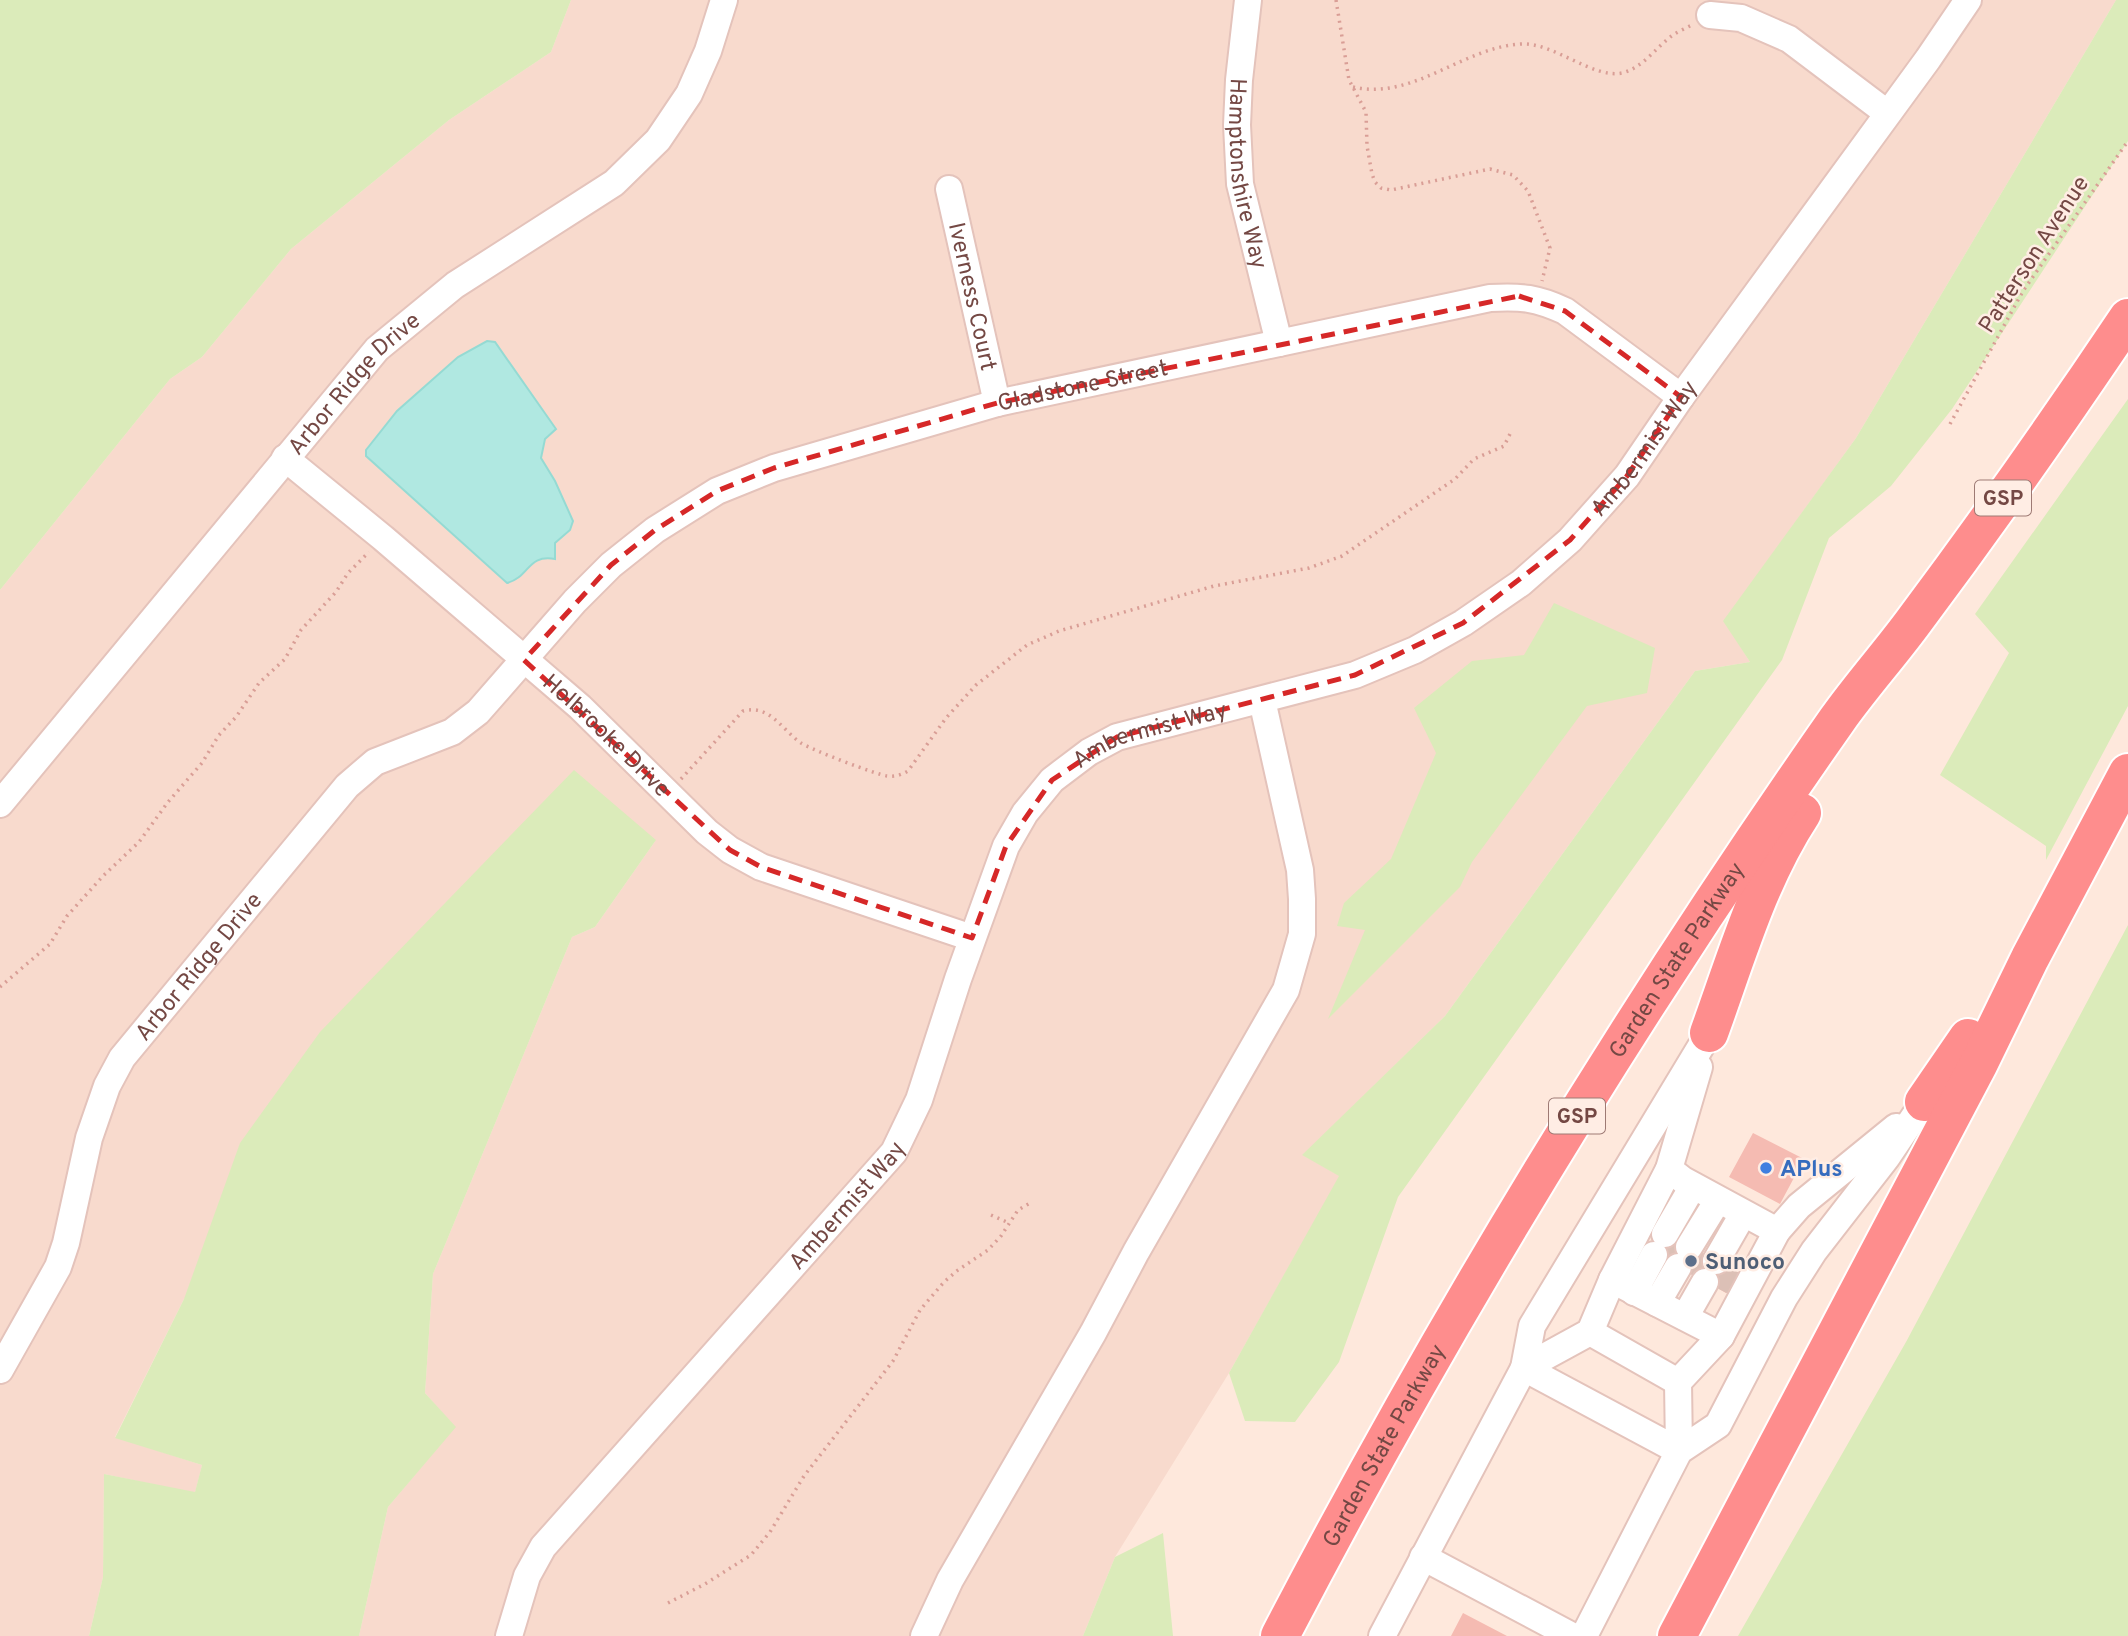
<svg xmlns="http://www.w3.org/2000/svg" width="2128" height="1636" font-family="Overpass,sans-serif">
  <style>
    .residential { fill: #f8dacd }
    .green { fill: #dbebba }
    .water { fill: #b0e8e1; stroke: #95dad3; stroke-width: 2 }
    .building { fill: #f5bbb2 }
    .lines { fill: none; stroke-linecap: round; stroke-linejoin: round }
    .minor-tunnel { stroke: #dcc0b6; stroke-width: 26; stroke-dasharray: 26 13; stroke-linecap: butt }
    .minor-casing { stroke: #e4c3bb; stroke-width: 30 }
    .highway-casing { stroke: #fff; stroke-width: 42 }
    .path { stroke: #d99e96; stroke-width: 3.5; stroke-dasharray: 2 5; stroke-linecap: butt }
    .minor { stroke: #fff; stroke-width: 26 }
    .highway { stroke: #fe8d8d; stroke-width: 38 }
    .marked { fill: none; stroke: #d62828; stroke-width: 5; stroke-dasharray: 14 9; stroke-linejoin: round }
    .shop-dot { fill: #3f7fe0; stroke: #ffede4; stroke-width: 2.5 }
    .service-dot { fill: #5c6f8a; stroke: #ffede4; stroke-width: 2.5 }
    .labels { text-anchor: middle; stroke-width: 5; stroke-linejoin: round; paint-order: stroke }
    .shield { fill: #ffede4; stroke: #9e7a74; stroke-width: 2 }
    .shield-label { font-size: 21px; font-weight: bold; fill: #744844 }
    .street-label { font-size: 23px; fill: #744844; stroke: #ffede4 }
    .shop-label { font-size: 23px; font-weight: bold; fill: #366cbe; stroke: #ffede4; text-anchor: start }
    .service-label { font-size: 23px; font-weight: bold; fill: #4e5e75; stroke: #ffede4; text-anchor: start }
  </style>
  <rect width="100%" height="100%" fill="#fee8dc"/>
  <path class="residential" d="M 571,0 L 2116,0 L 1856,438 L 1724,621 L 1750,662 L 1695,671 L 1445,1016 L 1303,1155 L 1340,1176 L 1229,1373 L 1115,1557 L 1083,1636 L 359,1636 L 388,1507 L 455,1427 L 425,1393 L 433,1274 L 572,937 L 595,927 L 656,840 L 184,1299 L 115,1437 L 202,1465 L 195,1493 L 104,1474 L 103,1577 L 89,1636 L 0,1636 L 0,590 L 170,379 L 202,357 L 291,249 L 449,120 L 551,52 Z"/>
  <path class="green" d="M 0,0 L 571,0 L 551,52 L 449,120 L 291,249 L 202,357 L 170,379 L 0,590 Z
    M 2116,0 L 2128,0 L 2128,141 L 1952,409 L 1891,486 L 1829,538 L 1782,660 L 1398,1197 L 1339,1362 L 1295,1422 L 1245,1421 L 1229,1373 L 1339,1176 L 1302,1155 L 1445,1016 L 1695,671 L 1750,662 L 1723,621 L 1856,438 Z
    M 2128,399 L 2128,706 L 2046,860 L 2046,846 L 1940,775 L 2009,653 L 1975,614 Z
    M 1554,603 L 1655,648 L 1647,693 L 1587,706 L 1472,862 L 1460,887 L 1328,1019 L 1365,930 L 1337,926 L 1344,903 L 1391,859 L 1436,753 L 1414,708 L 1472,661 L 1524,655 Z
    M 574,770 L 656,840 L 595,927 L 572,937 L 433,1274 L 425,1393 L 456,1427 L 388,1507 L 359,1636 L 89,1636 L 103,1577 L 104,1474 L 195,1492 L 202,1465 L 115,1438 L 184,1299 L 240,1143 L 320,1032 Z
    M 2128,925 L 2128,1636 L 1738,1636 L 1906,1342 Z
    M 1163,1533 L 1173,1636 L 1083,1636 L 1115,1557 Z"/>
  <path class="water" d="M 487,341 L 495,342 L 556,429 L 545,439 L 541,458 L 555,481 L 573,521 L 570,530 L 555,543 L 555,559 C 527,554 530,577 507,583 L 366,456 L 366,450 L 397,411 L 458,357 Z"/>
  <path class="building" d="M 1753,1133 L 1804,1159 L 1780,1204 L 1729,1177 Z
    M 1730,1268 L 1737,1272 L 1726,1293 L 1719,1289 L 1719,1276 Z
    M 1463,1613 L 1507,1636 L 1451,1636 Z"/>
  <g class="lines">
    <path class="minor-tunnel" d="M 1667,1262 L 1678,1240
      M 1692,1275 L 1704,1254
      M 1719,1289 L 1730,1268"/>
    <defs>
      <g id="minor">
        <path id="s1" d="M 1248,0 L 1239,80 L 1237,125 L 1240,184 L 1279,343"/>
        <path d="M 1710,15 L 1741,18 L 1789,39 L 1887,113"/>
        <path id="s2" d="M 949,189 L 997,403"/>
        <path id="s3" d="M 285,458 L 383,538 L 580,707 L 707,832 L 730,850 L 761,867 L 972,938"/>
        <path id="s4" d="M 0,804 L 377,349 L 455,285 L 614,183 L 658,140 L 689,94 L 708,51 L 724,0"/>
        <path d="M 1669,1169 L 1683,1180 L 1777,1231"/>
        <path d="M 1665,1234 L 1693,1186"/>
        <path d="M 1689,1247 L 1718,1200"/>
        <path d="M 1716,1261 L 1743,1214"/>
        <path d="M 1612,1280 L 1721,1336"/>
        <path d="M 1634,1292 L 1654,1255"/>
        <path d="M 1657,1303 L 1678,1267"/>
        <path d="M 1685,1317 L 1705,1282"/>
        <path d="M 1590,1332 L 1678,1382"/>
        <path d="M 1524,1368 L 1679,1451 L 1678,1382 L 1721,1336 L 1777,1231 L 1799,1206 L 1896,1127"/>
        <path d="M 1524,1368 L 1590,1332 L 1612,1280 L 1669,1169 L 1699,1067"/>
        <path id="s5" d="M 0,1370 L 58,1267 L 66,1243 L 89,1138 L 107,1086 L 122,1058 L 347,786 L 375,762 L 452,732 L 478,712 L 575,601 L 611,565 L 655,530 L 717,491 L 774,468 L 997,403 L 1490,298 C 1521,296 1537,298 1565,311 L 1681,397"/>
        <path d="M 1423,1557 L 1572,1636"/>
        <path id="s6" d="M 509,1636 L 527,1576 L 543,1547 L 894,1152 L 919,1100 L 958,979 L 1006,846 L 1025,813 L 1052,780 L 1089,752 L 1117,737 L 1355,675 L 1415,650 L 1463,623 L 1521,583 L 1570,540 L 1627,476 L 1681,397 L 1928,59 L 1968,0"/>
        <path d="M 924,1636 L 950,1580 L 1093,1333 L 1136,1252 L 1286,990 L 1302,934 L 1302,899 L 1300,870 L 1262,700"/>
        <path d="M 1382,1636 L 1524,1368 L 1532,1326 L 1709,1033"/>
        <path d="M 1584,1636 L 1679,1451 L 1718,1425 L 1784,1298 L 1814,1251 L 1887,1157 L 1924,1102"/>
      </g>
      <g id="highway">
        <path d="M 1709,1033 C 1736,959 1758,880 1802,813"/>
        <path d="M 1924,1102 L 1968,1038"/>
        <path id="s7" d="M 1280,1636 C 1445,1319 1632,1013 1837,720 C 1861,686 1889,655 1914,621 C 1988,522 2059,421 2128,318"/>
        <path d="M 1677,1636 L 1978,1065 L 2030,958 L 2128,773"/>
      </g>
    </defs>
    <use href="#minor" class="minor-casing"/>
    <use href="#highway" class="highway-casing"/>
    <path class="path" d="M 1336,0 L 1349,80 L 1366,112 L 1367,146 L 1372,174 L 1375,182 L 1381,188 L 1391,190 L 1490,169 L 1513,175 L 1528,191 L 1550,248 L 1542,281
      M 1353,87 C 1413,101 1463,47 1521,44 C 1553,42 1593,79 1622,73 C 1643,68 1656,47 1673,35 C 1679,31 1686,28 1692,25
      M 1950,424 L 2023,291 L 2128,141
      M 681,779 L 743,711 C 770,704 781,729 801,743 C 812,750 875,774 887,776 C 895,777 901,775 908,771 L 946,718 L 976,685 L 1027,645 L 1059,631 L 1214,586 L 1309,568 L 1342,556 L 1455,479 L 1474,459 L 1504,446 L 1510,434
      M 0,987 L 50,944 L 67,916 L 103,876 L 139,842 L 168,802 L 202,763 L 219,735 L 236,717 L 259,683 L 285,659 L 301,630 L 336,592 L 348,573 L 369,552
      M 991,1215 L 1009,1223
      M 668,1603 L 705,1584 L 751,1555 L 770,1532 L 804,1476 L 893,1361 L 920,1310 L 944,1282 L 958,1270 L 988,1250 L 1001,1236 L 1018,1210 L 1030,1203"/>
    <use href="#minor" class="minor"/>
    <use href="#highway" class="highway"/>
  </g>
  <path class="marked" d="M 1519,296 L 1565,311 L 1681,397 L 1627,476 L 1570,540 L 1463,623 L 1355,675 L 1117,737 L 1052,780 L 1006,846 L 972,938 L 761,867 L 730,850 L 524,660 L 611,565 L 655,530 L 717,491 L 774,468 L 997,403 Z"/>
  <circle class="shop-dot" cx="1766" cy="1168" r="7"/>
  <circle class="service-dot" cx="1691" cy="1261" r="7"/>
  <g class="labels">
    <g class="shield">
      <rect x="1975" y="480.5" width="56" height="35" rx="5"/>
      <rect x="1549" y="1098.5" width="56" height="35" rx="5"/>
    </g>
    <g class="shield-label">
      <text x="2003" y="505">GSP</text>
      <text x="1577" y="1123">GSP</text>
    </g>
    <g class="street-label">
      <text dy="8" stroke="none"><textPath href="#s1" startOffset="175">Hamptonshire Way</textPath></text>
      <text transform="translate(2033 254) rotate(-57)" y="8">Patterson Avenue</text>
      <text dy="8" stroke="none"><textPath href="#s2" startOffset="110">Iverness Court</textPath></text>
      <text dy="8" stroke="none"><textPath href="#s4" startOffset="550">Arbor Ridge Drive</textPath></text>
      <text dy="8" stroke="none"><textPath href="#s5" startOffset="1552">Gladstone Street</textPath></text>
      <text dy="8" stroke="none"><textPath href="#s6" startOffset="1729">Ambermist Way</textPath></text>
      <text dy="8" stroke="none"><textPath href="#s3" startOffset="425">Holbrooke Drive</textPath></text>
      <text dy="8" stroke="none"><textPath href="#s6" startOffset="1141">Ambermist Way</textPath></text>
      <text dy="8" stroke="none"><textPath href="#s7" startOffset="784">Garden State Parkway</textPath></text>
      <text dy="8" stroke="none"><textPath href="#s5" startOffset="457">Arbor Ridge Drive</textPath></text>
      <text dy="8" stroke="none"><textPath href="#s6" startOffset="553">Ambermist Way</textPath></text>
      <text dy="8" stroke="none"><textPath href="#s7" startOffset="217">Garden State Parkway</textPath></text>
    </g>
    <g class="shop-label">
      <text x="1780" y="1176">APlus</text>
    </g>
    <g class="service-label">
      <text x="1705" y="1269">Sunoco</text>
    </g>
  </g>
</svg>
